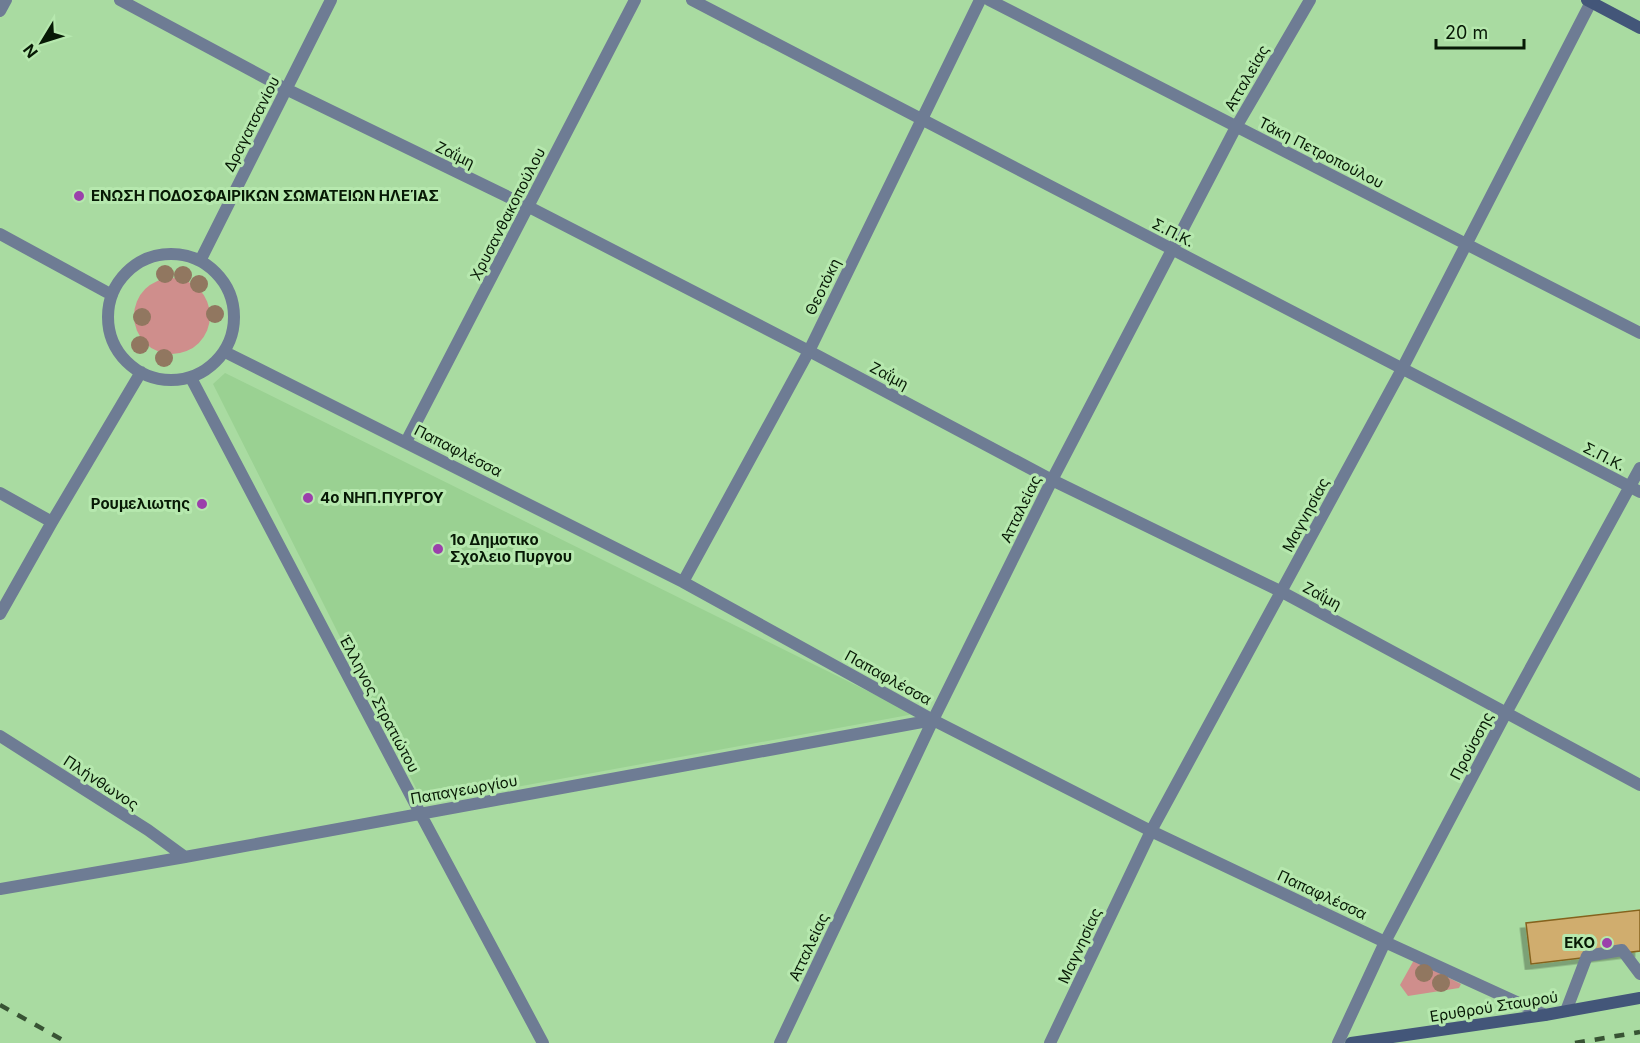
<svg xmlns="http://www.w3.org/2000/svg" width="1640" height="1043" font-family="Inter,sans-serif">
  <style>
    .built { fill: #9ad192 }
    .green { fill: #cf8e8c }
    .building { fill: #d0ad6e; stroke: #85631f; stroke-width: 1.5; filter: url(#shadow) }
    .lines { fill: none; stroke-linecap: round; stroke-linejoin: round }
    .lane { stroke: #6e7c94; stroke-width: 12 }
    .street { stroke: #6e7c94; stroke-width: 12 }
    .secondary { stroke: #435679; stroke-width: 12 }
    .rail { stroke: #385334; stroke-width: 4.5; stroke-dasharray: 10 10; stroke-linecap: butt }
    .tree { fill: #917760 }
    .poi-dot { fill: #9b40ab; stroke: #b6e8ae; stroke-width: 2 }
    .labels { text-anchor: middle; stroke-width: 6; stroke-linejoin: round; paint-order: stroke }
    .street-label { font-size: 15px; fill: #071905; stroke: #b6e8ae }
    .poi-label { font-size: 15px; font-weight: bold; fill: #071905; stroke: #b6e8ae; text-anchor: start }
  </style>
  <defs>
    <filter id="shadow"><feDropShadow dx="-5.5" dy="5.5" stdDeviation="0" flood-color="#0004"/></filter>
  </defs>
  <rect width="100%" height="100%" fill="#a9dba1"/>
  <path class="built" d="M 225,373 L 914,714 L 424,804 L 213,384 Z"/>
  <path class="green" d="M134 316a38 38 0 1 1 76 0a38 38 0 1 1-76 0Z
    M 1414,960 L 1461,984 L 1459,988 L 1408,996 L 1400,985 Z"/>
  <path class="building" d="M 1640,910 L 1640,951 L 1531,964 L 1526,923 Z"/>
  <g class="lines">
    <path class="lane" d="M 1566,1011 L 1587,956 L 1622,950 L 1640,974"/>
    <path class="street" d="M 120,0 L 286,89 L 529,207 L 809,351 L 1052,480 L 1282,592 L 1640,785
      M 692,0 L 1640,492
      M 989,0 L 1640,333
      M 0,11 L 6,0
      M 0,234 L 112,295
      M108 317a63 63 0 1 1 126 0a63 63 0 1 1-126 0Z
      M 200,261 L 331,0
      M 225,352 L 683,582 L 933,720 L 1151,831 L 1385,942 L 1545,1015
      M 191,378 L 420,813 L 543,1043
      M 406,442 L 635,0
      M 0,493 L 52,522
      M 683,582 L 809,351 L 980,0
      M 0,614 L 52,522 L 141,372
      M 0,736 L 148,830 L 185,857
      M 0,889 L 185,857 L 933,720
      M 780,1043 L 933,720 L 1052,480 L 1236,127 L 1310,0
      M 1050,1043 L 1151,831 L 1402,369 L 1591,2
      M 1338,1043 L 1385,942 L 1506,713 L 1640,468"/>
    <path class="secondary" d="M 1587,0 L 1640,28
      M 1351,1043 L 1545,1015 L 1640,998"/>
    <path class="rail" d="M 0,1005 L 68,1043
      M 1575,1043 L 1640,1032"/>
  </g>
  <g class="tree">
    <circle cx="165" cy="274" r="9"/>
    <circle cx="183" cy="275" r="9"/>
    <circle cx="199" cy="284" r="9"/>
    <circle cx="215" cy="314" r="9"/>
    <circle cx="142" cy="317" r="9"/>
    <circle cx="140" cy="345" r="9"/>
    <circle cx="164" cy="358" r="9"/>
    <circle cx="1424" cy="973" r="9"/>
    <circle cx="1441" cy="983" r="9"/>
  </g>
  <g class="poi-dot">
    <circle cx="79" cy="196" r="6"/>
    <circle cx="308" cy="498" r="6"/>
    <circle cx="202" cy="504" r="6"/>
    <circle cx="438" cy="549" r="6"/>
    <circle cx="1607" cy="943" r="6"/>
  </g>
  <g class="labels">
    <g class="street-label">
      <text transform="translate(1247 78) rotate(-60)" y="5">Ατταλείας</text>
      <text transform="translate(252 124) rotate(-63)" y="5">Δραγατσανίου</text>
      <text transform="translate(1321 153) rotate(27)" y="5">Τάκη Πετροπούλου</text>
      <text transform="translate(455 155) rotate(26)" y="5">Ζαΐμη</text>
      <text transform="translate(508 214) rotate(-63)" y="5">Χρυσανθακοπούλου</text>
      <text transform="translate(1173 233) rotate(27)" y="5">Σ.Π.Κ.</text>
      <text transform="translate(823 287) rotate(-64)" y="5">Θεοτόκη</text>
      <text transform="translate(889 376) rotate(28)" y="5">Ζαΐμη</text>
      <text transform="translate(458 451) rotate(27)" y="5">Παπαφλέσσα</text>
      <text transform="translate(1604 457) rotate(27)" y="5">Σ.Π.Κ.</text>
      <text transform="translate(1021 509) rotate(-64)" y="5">Ατταλείας</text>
      <text transform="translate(1306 515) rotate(-62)" y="5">Μαγνησίας</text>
      <text transform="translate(1322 596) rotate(28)" y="5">Ζαΐμη</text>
      <text transform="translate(888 678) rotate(29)" y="5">Παπαφλέσσα</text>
      <text transform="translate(379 704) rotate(62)" y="5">Έλληνος Στρατιώτου</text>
      <text transform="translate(1472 746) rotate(-62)" y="5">Προύσσης</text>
      <text transform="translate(101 783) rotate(33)" y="5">Πλήνθωνος</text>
      <text transform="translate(464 790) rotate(-10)" y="5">Παπαγεωργίου</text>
      <text transform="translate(1322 895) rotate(25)" y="5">Παπαφλέσσα</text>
      <text transform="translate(1080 946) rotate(-65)" y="5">Μαγνησίας</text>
      <text transform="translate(809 947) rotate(-65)" y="5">Ατταλείας</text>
      <text transform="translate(1494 1007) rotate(-9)" y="5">Ερυθρού Σταυρού</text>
    </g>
    <g class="poi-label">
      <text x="91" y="201">ΕΝΩΣΗ ΠΟΔΟΣΦΑΙΡΙΚΩΝ ΣΩΜΑΤΕΙΩΝ ΗΛΕΊΑΣ</text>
      <text x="320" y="503">4ο ΝΗΠ.ΠΥΡΓΟΥ</text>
      <text x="190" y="509" text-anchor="end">Ρουμελιωτης</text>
      <text x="450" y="545">1ο Δημοτικο<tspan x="450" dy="17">Σχολειο Πυργου</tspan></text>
      <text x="1595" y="948" text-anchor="end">EKO</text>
    </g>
  </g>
  <g transform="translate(42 42) rotate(232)" stroke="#b6e8ae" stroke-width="4.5" paint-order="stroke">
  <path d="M0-4.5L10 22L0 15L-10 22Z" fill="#071905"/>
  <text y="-9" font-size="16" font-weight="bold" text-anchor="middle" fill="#071905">N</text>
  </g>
  <path d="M1436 39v9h88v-9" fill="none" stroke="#071905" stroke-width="3"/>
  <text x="1445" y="39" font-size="18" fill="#071905" stroke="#b6e8ae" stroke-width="4.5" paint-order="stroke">20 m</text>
</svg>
